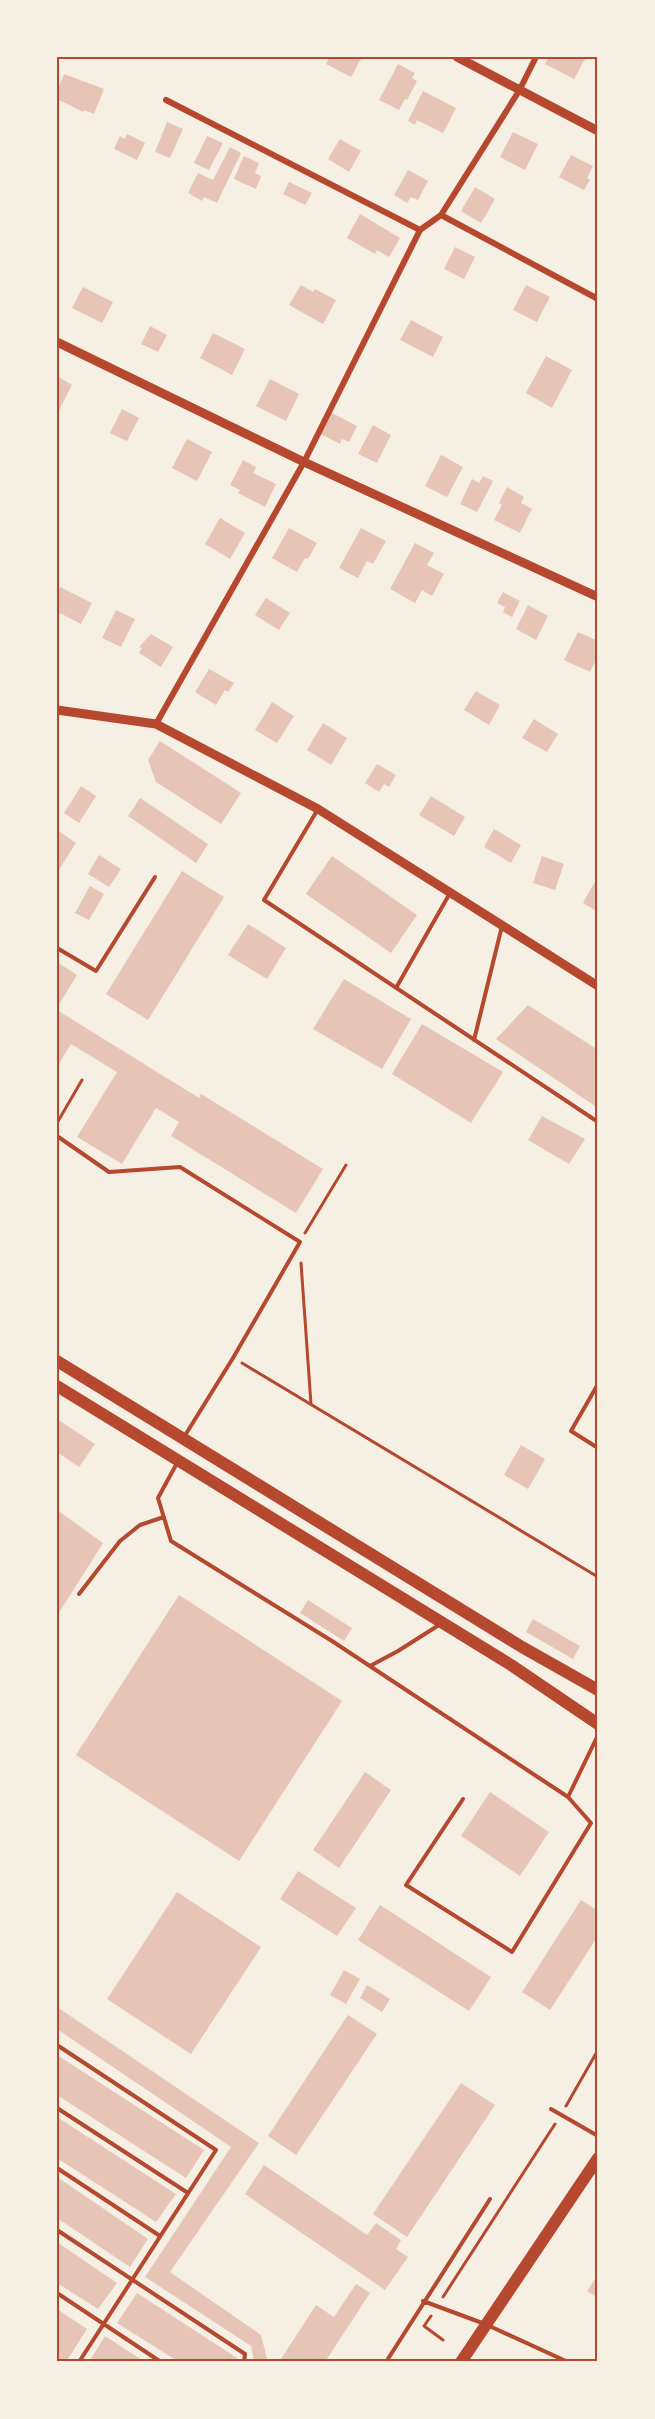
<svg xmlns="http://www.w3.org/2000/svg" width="655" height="2419" font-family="Literata,serif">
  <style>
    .building { fill: #e6c5b7 }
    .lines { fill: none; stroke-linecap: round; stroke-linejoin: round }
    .path { stroke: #b5482f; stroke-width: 3 }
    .service { stroke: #b5482f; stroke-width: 4 }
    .minor { stroke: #b5482f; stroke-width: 6 }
    .tertiary { stroke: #b5482f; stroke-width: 9 }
    .primary { stroke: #b5482f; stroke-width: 12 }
    .neatline { fill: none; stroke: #b5482f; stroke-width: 2 }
  </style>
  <rect width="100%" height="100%" fill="#f6efe4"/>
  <path class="building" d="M 330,57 L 362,57 L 351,77 L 326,64 Z
    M 549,57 L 582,57 L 585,59 L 574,79 L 545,64 Z
    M 398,64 L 415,73 L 412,78 L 417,81 L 407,100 L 405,99 L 399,110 L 379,100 Z
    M 64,74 L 104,89 L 94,114 L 84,110 L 83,112 L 57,99 L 57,92 Z
    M 423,91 L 456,108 L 443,133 L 417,120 L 415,125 L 408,121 Z
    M 167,122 L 183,129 L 170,158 L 155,152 Z
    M 513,132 L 538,144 L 525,170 L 500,157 Z
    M 127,134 L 145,143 L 137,160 L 114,149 L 120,136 L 125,139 Z
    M 207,136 L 223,143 L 209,170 L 194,163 Z
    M 340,139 L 361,151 L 349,172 L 328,159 Z
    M 230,147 L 241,153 L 217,203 L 204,197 L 202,201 L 188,193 L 198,173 L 213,180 Z
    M 571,155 L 593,166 L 587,178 L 590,180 L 584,190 L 559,177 Z
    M 244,156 L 259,163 L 255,173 L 261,176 L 256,189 L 234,179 Z
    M 408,170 L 428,181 L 418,200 L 411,197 L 407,203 L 394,195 Z
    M 289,182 L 312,193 L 305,205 L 283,194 Z
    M 475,187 L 495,199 L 481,223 L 461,211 Z
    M 360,214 L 400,238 L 389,257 L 377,250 L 375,254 L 347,238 Z
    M 455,247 L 475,257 L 464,279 L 444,269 Z
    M 301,285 L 313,292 L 315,289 L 336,300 L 323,324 L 289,305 Z
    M 526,285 L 550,297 L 537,322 L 513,310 Z
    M 83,287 L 113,302 L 102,323 L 72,308 Z
    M 411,320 L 443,337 L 433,357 L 400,340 Z
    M 150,326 L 167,335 L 158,352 L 141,344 Z
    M 213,333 L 245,349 L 232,375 L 200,358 Z
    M 546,356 L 572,370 L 552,408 L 526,393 Z
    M 57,376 L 72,385 L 57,414 Z
    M 270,379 L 299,394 L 286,421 L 256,406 Z
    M 122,409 L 139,418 L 127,441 L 110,433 Z
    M 332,413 L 357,426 L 349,442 L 342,439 L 340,444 L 321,434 Z
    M 373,425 L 391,435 L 377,463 L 358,454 Z
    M 187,439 L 212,452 L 197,481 L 172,468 Z
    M 441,455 L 463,467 L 447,497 L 425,486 Z
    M 243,460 L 256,467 L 253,473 L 276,484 L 265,507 L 238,493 L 240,490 L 230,485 Z
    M 483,476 L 493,481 L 477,512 L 460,504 L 472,479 L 479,483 Z
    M 507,487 L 524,497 L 521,503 L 532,509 L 520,533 L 494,520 L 502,505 L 499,503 Z
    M 220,518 L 245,533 L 230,559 L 205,544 Z
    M 289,528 L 317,543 L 308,559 L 305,558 L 297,572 L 272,558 Z
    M 361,528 L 386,541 L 373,564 L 367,561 L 358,578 L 339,568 Z
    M 415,543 L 434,553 L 427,565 L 444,574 L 432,596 L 422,590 L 415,603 L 390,589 Z
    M 60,587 L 92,603 L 81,624 L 60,613 L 57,619 L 57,594 Z
    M 503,592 L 520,601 L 512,617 L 503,612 L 505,607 L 497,603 Z
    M 266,598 L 290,613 L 279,630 L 255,615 Z
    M 528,605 L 548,616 L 536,640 L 516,629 Z
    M 116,610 L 135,619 L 121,647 L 102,638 Z
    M 578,632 L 598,641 L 598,656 L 590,672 L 564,660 Z
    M 151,634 L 173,647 L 161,667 L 139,653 L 142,648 L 139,647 Z
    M 209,669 L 234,683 L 228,692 L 225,690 L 216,705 L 195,692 Z
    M 476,691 L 500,705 L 489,725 L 464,710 Z
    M 272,702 L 294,716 L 277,743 L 255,730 Z
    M 534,719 L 558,734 L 547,752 L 522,738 Z
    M 323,723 L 347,738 L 331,765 L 307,750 Z
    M 160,741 L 241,793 L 221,824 L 156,782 L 148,760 Z
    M 377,764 L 396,775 L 389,787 L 384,784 L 379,792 L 365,783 Z
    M 81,786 L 96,796 L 79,823 L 64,813 Z
    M 431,796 L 465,817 L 454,836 L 419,815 Z
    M 140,798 L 208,844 L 196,863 L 128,816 Z
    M 494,829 L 521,845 L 511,863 L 484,847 Z
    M 57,830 L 76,843 L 57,873 Z
    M 99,855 L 121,869 L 109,887 L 88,874 Z
    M 332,856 L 417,915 L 391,953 L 306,894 Z
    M 542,856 L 564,864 L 555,890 L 533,883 Z
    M 182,871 L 224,897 L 148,1020 L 106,994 Z
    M 594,883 L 598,885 L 598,912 L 583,903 Z
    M 90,886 L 104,894 L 89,920 L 75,913 Z
    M 248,924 L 286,948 L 267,979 L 228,955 Z
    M 57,962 L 77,975 L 57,1008 Z
    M 344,979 L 411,1019 L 382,1069 L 313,1029 Z
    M 528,1005 L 598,1050 L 598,1108 L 496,1039 Z
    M 57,1010 L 199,1098 L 201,1094 L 323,1169 L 296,1213 L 171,1136 L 179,1122 L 156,1108 L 122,1164 L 77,1137 L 117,1072 L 71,1044 L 57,1067 Z
    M 422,1024 L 503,1072 L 471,1123 L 392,1074 Z
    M 542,1116 L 585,1139 L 569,1164 L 528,1140 Z
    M 57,1419 L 95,1444 L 79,1467 L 57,1452 Z
    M 521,1445 L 545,1459 L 528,1489 L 504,1475 Z
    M 57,1510 L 103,1543 L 57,1616 Z
    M 179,1595 L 342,1701 L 239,1861 L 76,1755 Z
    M 308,1600 L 352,1628 L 344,1641 L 300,1613 Z
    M 533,1619 L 580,1646 L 573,1659 L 526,1632 Z
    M 365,1772 L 391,1790 L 339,1868 L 313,1850 Z
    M 490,1792 L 549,1832 L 520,1876 L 461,1836 Z
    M 298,1871 L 356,1908 L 337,1936 L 280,1899 Z
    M 177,1892 L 261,1947 L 191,2054 L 107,1999 Z
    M 581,1900 L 598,1911 L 598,1936 L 550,2010 L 522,1992 Z
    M 380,1905 L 491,1977 L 469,2011 L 358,1940 Z
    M 344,1970 L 360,1979 L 346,2004 L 330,1995 Z
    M 367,1985 L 390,1999 L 382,2012 L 360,1998 Z
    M 57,2007 L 259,2143 L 170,2272 L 261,2335 L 268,2362 L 254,2362 L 251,2346 L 145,2277 L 231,2147 L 57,2029 Z
    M 348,2015 L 377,2034 L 296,2155 L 268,2136 Z
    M 57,2055 L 204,2150 L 186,2178 L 57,2095 Z
    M 461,2083 L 495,2105 L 407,2237 L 373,2214 Z
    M 57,2117 L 176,2194 L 156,2222 L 57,2158 Z
    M 264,2165 L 367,2235 L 376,2223 L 401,2240 L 396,2249 L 408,2257 L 385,2290 L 245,2194 Z
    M 57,2177 L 148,2239 L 130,2267 L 57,2218 Z
    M 57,2242 L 117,2283 L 98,2309 L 57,2283 Z
    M 596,2278 L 598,2279 L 598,2298 L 587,2291 Z
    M 356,2284 L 370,2293 L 325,2362 L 279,2362 L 316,2305 L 334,2317 Z
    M 137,2293 L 237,2358 L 235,2362 L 179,2362 L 117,2323 Z
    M 57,2309 L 87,2329 L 66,2362 L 57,2362 Z
    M 105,2336 L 145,2362 L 89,2362 Z"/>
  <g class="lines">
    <path class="path" d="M 57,1123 L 82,1080
      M 305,1233 L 346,1165
      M 301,1263 L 311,1404
      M 242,1363 L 598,1577
      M 566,2106 L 598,2050
      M 443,2297 L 555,2124
      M 431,2316 L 424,2326 L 443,2340"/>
    <path class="service" d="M 318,809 L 264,900 L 598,1122
      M 57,948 L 96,971 L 155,877
      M 396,988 L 450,893
      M 474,1040 L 502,926
      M 57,1136 L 109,1172 L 180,1167 L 300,1242 L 233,1358 L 184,1437
      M 598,1384 L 571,1431 L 598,1448
      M 177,1463 L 158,1498 L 171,1541 L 332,1641 L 568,1797
      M 79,1594 L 120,1541 L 140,1525 L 164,1517
      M 370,1666 L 398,1651 L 439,1625
      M 463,1799 L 406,1885 L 512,1952 L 591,1823 L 568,1797 L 598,1735
      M 57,2045 L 216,2150 L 79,2362
      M 57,2108 L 188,2193
      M 551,2109 L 598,2136
      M 57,2168 L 160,2236
      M 57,2230 L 245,2354 L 244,2362
      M 57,2293 L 161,2362
      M 423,2301 L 485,2324 L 568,2362
      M 386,2362 L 490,2199"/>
    <path class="minor" d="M 166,100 L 420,230
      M 441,215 L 598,299
      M 156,724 L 304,462 L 420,230 L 441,215 L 519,91 L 536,57"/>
    <path class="tertiary" d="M 457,57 L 598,131
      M 57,342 L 304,462 L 598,597
      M 57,710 L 156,724 L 318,809 L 598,986"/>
    <path class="primary" d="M 57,1361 L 522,1647 L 598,1690
      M 57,1386 L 511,1665 L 598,1724
      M 461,2362 L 598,2158"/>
  </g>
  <rect width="655" height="2419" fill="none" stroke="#f6efe4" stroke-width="117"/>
  <rect x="58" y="58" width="538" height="2302" class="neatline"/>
</svg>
